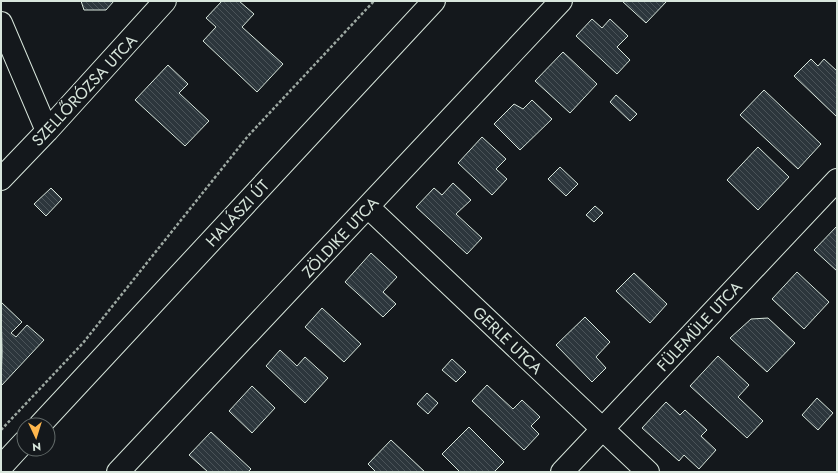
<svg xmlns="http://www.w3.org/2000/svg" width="838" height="473" font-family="Jost,sans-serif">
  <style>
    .building { fill: url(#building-back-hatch); stroke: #d8e6dc }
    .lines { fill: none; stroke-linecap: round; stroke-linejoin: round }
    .minor-casing { stroke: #d8e6dc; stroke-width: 24 }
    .major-casing { stroke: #d8e6dc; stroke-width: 24 }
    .path { stroke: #9da8a2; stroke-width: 2.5; stroke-dasharray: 3 2; stroke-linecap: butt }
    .minor { stroke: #14181c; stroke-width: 22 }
    .major { stroke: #14181c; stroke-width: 22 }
    .labels { text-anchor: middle; stroke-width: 3; stroke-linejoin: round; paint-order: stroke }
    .street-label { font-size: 16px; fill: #d8e6dc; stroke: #14181c }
  </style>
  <defs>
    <pattern id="building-back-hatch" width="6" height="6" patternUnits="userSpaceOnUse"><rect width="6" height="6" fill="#2c363c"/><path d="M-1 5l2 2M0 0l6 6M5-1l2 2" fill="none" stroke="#4a5358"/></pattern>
  </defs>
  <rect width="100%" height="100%" fill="#14181c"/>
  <path class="building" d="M 81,1 L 114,1 L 106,10 L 84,10 Z
    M 222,1 L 239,1 L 254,14 L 242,27 L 283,64 L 257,92 L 203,41 L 216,27 L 206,18 Z
    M 622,1 L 667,1 L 646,23 Z
    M 592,19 L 602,28 L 610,19 L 628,36 L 617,47 L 630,60 L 617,74 L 576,36 Z
    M 563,52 L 597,84 L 570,113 L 535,81 Z
    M 811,59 L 818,66 L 824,59 L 837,71 L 837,117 L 794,76 Z
    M 168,65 L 188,84 L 179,93 L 209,121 L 185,146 L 135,100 Z
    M 764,90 L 821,144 L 798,169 L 740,115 Z
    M 616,95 L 637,114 L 630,121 L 610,102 Z
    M 532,100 L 552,119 L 520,150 L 494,124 L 514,104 L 523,109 Z
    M 482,137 L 506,159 L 496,169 L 507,179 L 492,195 L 458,163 Z
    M 758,147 L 789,177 L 758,210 L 727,180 Z
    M 560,167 L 578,184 L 566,196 L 548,179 Z
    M 453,183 L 471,200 L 456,214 L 482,238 L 467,254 L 416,207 L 434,188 L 442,195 Z
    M 51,188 L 62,199 L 46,216 L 34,204 Z
    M 595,206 L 603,213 L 594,222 L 586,215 Z
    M 837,226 L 837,271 L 814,250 Z
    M 371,253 L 397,277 L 383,292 L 396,304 L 383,317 L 345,282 Z
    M 797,272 L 829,302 L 804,329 L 772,299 Z
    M 634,273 L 667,304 L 650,323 L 616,291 Z
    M 1,302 L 22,322 L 11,333 L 16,337 L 27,325 L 44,340 L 1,386 L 2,352 Z
    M 322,308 L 361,344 L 344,362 L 305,327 Z
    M 585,317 L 610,342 L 596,357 L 606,368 L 592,382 L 556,345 Z
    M 768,318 L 795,343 L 767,372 L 730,338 L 751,319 Z
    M 280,350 L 297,366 L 305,357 L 328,378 L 305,403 L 266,366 Z
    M 718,356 L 749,385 L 738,397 L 763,421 L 747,438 L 690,386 Z
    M 452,359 L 466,372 L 456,382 L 442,370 Z
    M 487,385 L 513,409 L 522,400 L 540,417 L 531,426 L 539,434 L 524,450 L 472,401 Z
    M 252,386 L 275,408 L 252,433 L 229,411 Z
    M 427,393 L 438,403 L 428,414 L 417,404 Z
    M 817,398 L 833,413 L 818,430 L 802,415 Z
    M 666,402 L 680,415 L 685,410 L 707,430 L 701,436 L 716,450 L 699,469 L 684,455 L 679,461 L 642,428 Z
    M 469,427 L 504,462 L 494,472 L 460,472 L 442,454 Z
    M 211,432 L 251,469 L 248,472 L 208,472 L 189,455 Z
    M 391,440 L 425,472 L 376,472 L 368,464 Z"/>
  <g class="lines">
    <defs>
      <path id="minor" d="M 1,23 L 47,131
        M 1,179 L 47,131 L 165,1
        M 368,207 L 648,472
        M 118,472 L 561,1
        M 562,472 L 837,180"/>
      <path id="major" d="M 40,425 L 434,1
        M 1,467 L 24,442"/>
    </defs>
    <use href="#minor" class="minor-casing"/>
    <use href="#major" class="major-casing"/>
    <path class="path" d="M 1,430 L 83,343 L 248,136 L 374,1"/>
    <use href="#minor" class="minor"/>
    <use href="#major" class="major"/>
  </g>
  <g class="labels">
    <g class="street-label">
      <text transform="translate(84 90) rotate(-47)" y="6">SZELLŐRÓZSA UTCA</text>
      <text transform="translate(237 213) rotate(-47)" y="6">HALÁSZI ÚT</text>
      <text transform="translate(340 237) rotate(-47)" y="6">ZÖLDIKE UTCA</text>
      <text transform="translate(699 326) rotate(-47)" y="6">FÜLEMÜLE UTCA</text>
      <text transform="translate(508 340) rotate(44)" y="6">GERLE UTCA</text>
    </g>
  </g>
  <rect width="838" height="473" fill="none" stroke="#d8e6dc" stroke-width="4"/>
  <g transform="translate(36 437) rotate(176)"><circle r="19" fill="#14181c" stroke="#626a69"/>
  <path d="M0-3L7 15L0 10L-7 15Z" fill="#ffb74d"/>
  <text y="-6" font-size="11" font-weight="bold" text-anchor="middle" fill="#d8e6dc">N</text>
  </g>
</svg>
